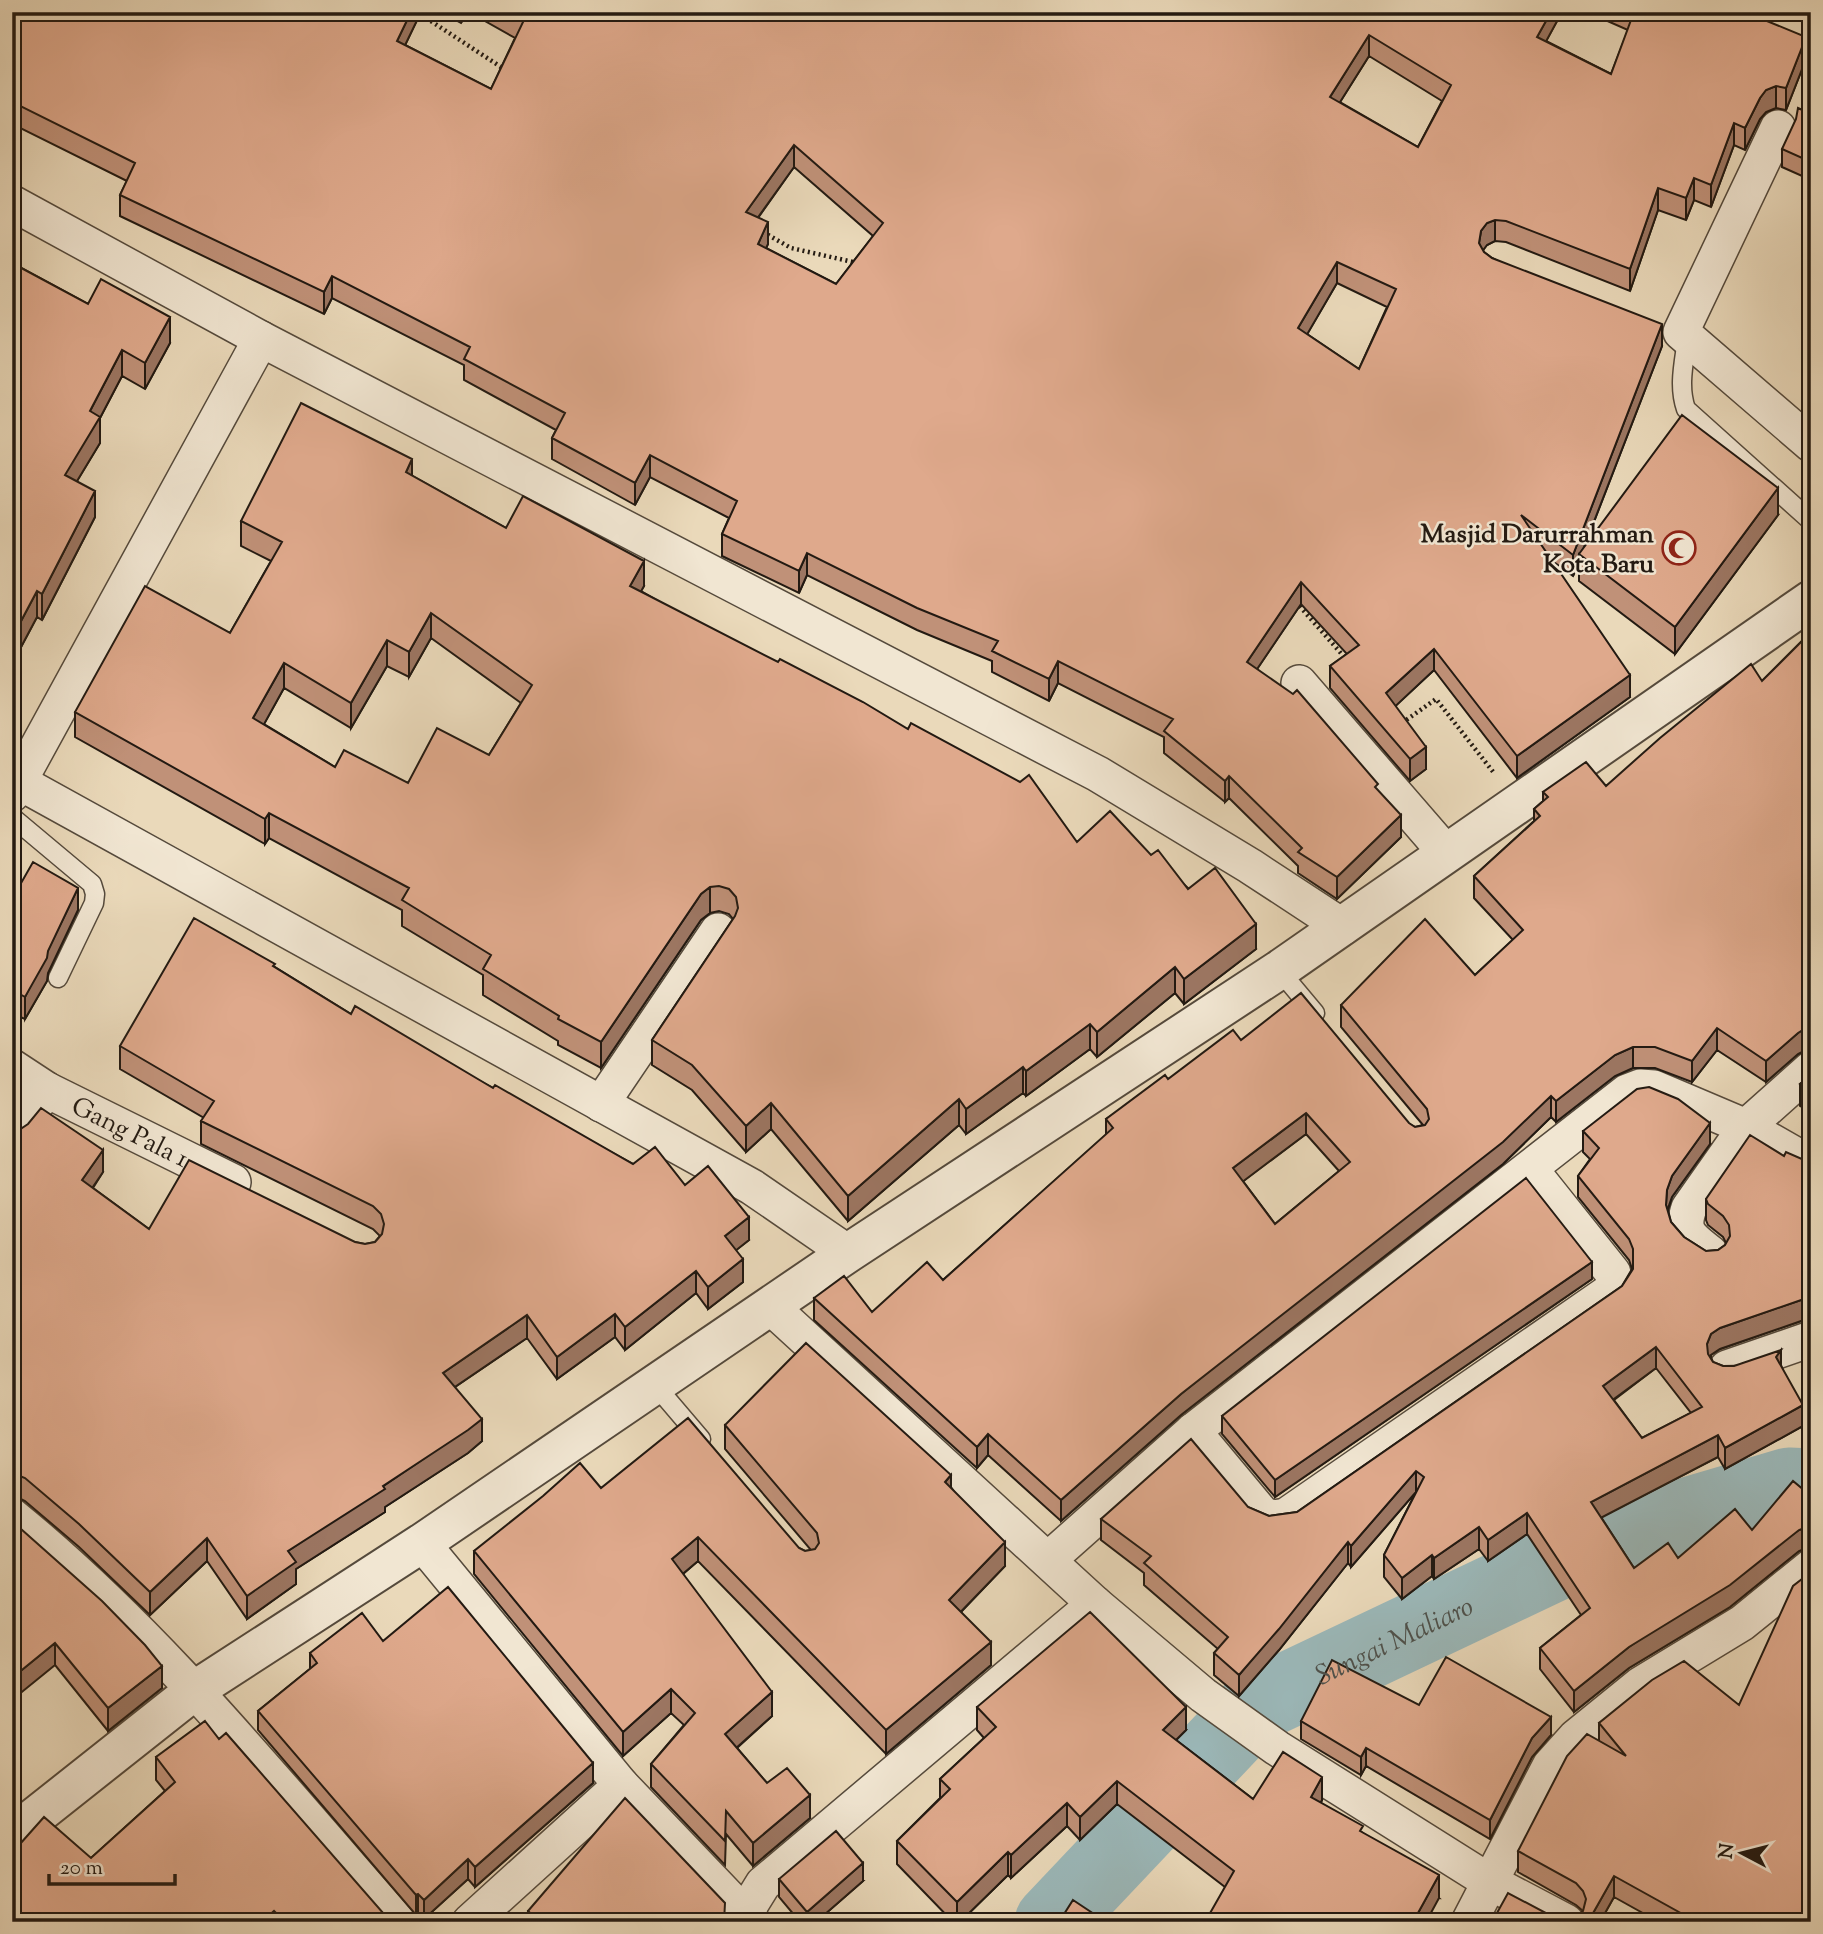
<svg xmlns="http://www.w3.org/2000/svg" width="1823" height="1934" font-family="'Sorts Mill Goudy',serif">
  <style>
    .lines { fill: none; stroke-linecap: round; stroke-linejoin: round }
    .river { stroke: #9bb8b9; stroke-width: 75 }
    .service-casing { stroke: #554a3c; stroke-width: 21 }
    .minor-casing { stroke: #554a3c; stroke-width: 38 }
    .tertiary-casing { stroke: #554a3c; stroke-width: 42 }
    .path { stroke: #231a12; stroke-width: 4.5; stroke-dasharray: 2 3.5; stroke-linecap: butt }
    .service { stroke: #f1e6d2; stroke-width: 18 }
    .minor { stroke: #f1e6d2; stroke-width: 35 }
    .tertiary { stroke: #f1e6d2; stroke-width: 38 }
    .wall { fill: #c09178; stroke: #231a12; stroke-width: 2; fill-rule: evenodd }
    .shaded-wall { fill: #9c7662; stroke: #231a12; stroke-width: 2 }
    .building { fill: #dfa98c; stroke: #231a12; stroke-width: 2; fill-rule: evenodd }
    .labels { text-anchor: middle; stroke-width: 5; stroke-linejoin: round; paint-order: stroke }
    .poi-label { font-size: 26px; font-weight: bold; fill: #231a12; stroke: #f1e6d2; text-anchor: end }
    .street-label { font-size: 26px; fill: #231a12; stroke: #f1e6d2 }
    .water-label { font-size: 28px; font-style: italic; fill: #4d514c; stroke: #f1e6d2 }
  </style>
  <rect width="100%" height="100%" fill="#ead9ba"/>
  <filter id="stains"><feTurbulence type="fractalNoise" baseFrequency=".00286" numOctaves="4"/><feColorMatrix values="0 0 0 0 .2 0 0 0 0 .09 0 0 0 0 .02 0 0 0 .5 -.17"/></filter>
  <radialGradient id="worn" r=".72"><stop offset=".6" stop-color="#630" stop-opacity="0"/><stop offset="1" stop-color="#630" stop-opacity=".3"/></radialGradient>
  <g class="lines">
    <path class="river" id="s1" d="M 1052,1922 L 1258,1704 L 1606,1539 L 1789,1485 L 1811,1486"/>
    <defs>
      <path id="service" d="M 1687,339 C 1684,363 1678,386 1686,409 L 1811,521
        M 12,817 L 92,884 L 95,894 L 94,903 L 58,978
        M 1279,970 L 1315,1013
        M 655,1385 L 701,1439"/>
      <g id="minor">
        <path d="M 1778,128 L 1681,332 L 1811,444"/>
        <path d="M 12,203 L 261,339 L 1098,774 L 1250,866 L 1343,927"/>
        <path d="M 1299,683 L 1447,854"/>
        <path d="M 12,778 L 752,1187 L 848,1253"/>
        <path d="M 12,794 L 261,339"/>
        <path id="s2" d="M 12,1067 L 47,1090 L 233,1182"/>
        <path d="M 601,1104 L 718,931"/>
        <path d="M 12,1134 L 47,1090"/>
        <path d="M 1710,1253 C 1692,1238 1680,1233 1689,1208 L 1746,1127 L 1811,1164"/>
        <path d="M 771,1307 L 1095,1604 L 1203,1695 L 1277,1748 L 1490,1882 L 1566,1922"/>
        <path d="M 1727,1368 L 1811,1339"/>
        <path d="M 1193,1431 L 1263,1515 L 1274,1518 L 1286,1516 L 1611,1291 L 1614,1283 L 1613,1273 L 1530,1169"/>
        <path d="M 12,1516 C 157,1634 275,1782 398,1922"/>
        <path d="M 422,1543 L 621,1785 L 749,1919"/>
        <path d="M 1048,1560 L 1193,1431 L 1627,1092 L 1640,1087 L 1654,1088 L 1746,1127 L 1811,1069"/>
        <path d="M 470,1922 L 621,1785"/>
        <path d="M 748,1922 L 750,1905 L 763,1884 L 1095,1604"/>
        <path d="M 1469,1922 L 1550,1766 L 1576,1737 L 1640,1685 L 1742,1623 L 1811,1567"/>
      </g>
      <path id="tertiary" d="M 12,1835 L 195,1690 L 422,1543 L 848,1253 L 1279,970 L 1811,600"/>
    </defs>
    <use href="#service" class="service-casing"/>
    <use href="#minor" class="minor-casing"/>
    <use href="#tertiary" class="tertiary-casing"/>
    <path class="path" d="M 417,12 L 504,69
      M 763,232 L 791,248 L 853,262 L 857,261
      M 1296,602 L 1346,659
      M 1402,723 L 1436,699 L 1494,773"/>
    <use href="#service" class="service"/>
    <use href="#minor" class="minor"/>
    <use href="#tertiary" class="tertiary"/>
  </g>
  <path class="wall" d="M 12,12 L 421,12 L 405,45 L 491,89 L 515,38 L 469,12 L 1562,12 L 1546,41 L 1611,74 L 1628,30 L 1587,12 L 1745,12 L 1806,59 L 1786,110 L 1776,108 L 1766,112 L 1760,119 L 1745,150 L 1734,145 L 1711,207 L 1694,200 L 1686,220 L 1658,210 L 1630,291 L 1506,242 L 1495,241 L 1487,245 L 1483,250 L 1484,252 L 1492,258 L 1662,346 L 1585,545 L 1778,515 L 1675,654 L 1579,581 L 1579,562 L 1573,576 L 1551,560 L 1630,697 L 1517,778 L 1434,670 L 1395,706 L 1426,769 L 1410,781 L 1330,688 L 1330,666 L 1347,654 L 1301,604 L 1257,669 L 1378,791 L 1401,837 L 1337,899 L 1298,873 L 1298,866 L 1229,798 L 1225,802 L 1164,753 L 1164,737 L 1058,683 L 1049,701 L 992,672 L 992,661 L 917,630 L 807,575 L 799,593 L 722,556 L 722,534 L 729,518 L 650,477 L 635,505 L 552,459 L 552,438 L 556,430 L 464,380 L 464,365 L 332,298 L 324,314 L 120,216 L 120,195 L 127,181 L 12,124 ZM 1369,56 L 1442,101 L 1418,147 L 1340,102 ZM 794,167 L 873,236 L 836,284 L 766,248 L 768,244 L 758,218 ZM 1337,283 L 1387,307 L 1359,369 L 1307,334 Z
    M 441,12 L 467,12 L 461,23 Z
    M 1811,114 L 1811,180 L 1782,167 L 1782,149 Z
    M 1811,199 L 1811,226 L 1807,224 L 1807,206 Z
    M 12,263 L 88,304 L 170,343 L 145,389 L 122,376 L 100,418 L 100,443 L 77,481 L 95,517 L 42,620 L 37,617 L 12,664 Z
    M 412,476 L 506,528 L 644,586 L 641,591 L 1077,842 L 1151,855 L 1256,949 L 1184,1004 L 1175,993 L 1097,1057 L 1090,1049 L 1026,1096 L 1023,1093 L 966,1134 L 959,1125 L 848,1221 L 771,1129 L 746,1152 L 692,1090 L 652,1065 L 652,1040 L 733,919 L 729,914 L 719,911 L 710,913 L 701,920 L 601,1068 L 558,1045 L 558,1041 L 483,995 L 483,975 L 402,926 L 402,910 L 269,838 L 265,844 L 75,737 L 75,712 L 230,633 L 271,561 L 241,546 L 241,521 ZM 431,638 L 521,703 L 489,755 L 408,783 L 335,767 L 264,724 L 284,688 L 351,728 L 387,666 L 409,677 Z
    M 1811,632 L 1811,1050 L 1806,1050 L 1798,1054 L 1766,1082 L 1717,1050 L 1692,1082 L 1655,1068 L 1633,1068 L 1615,1076 L 1556,1122 L 1551,1117 L 1503,1164 L 1181,1415 L 1061,1521 L 988,1455 L 977,1468 L 814,1320 L 814,1298 L 872,1312 L 943,1280 L 1106,1135 L 1106,1119 L 1168,1079 L 1241,1040 L 1415,1127 L 1423,1125 L 1341,1027 L 1341,1005 L 1475,975 L 1513,940 L 1474,898 L 1474,876 L 1534,821 L 1534,809 L 1543,801 L 1543,792 L 1606,786 L 1762,681 ZM 1306,1134 L 1339,1171 L 1275,1224 L 1243,1181 Z
    M 12,899 L 78,910 L 48,973 L 47,981 L 25,1019 L 18,1016 Z
    M 275,967 L 351,1014 L 493,1088 L 633,1164 L 685,1185 L 749,1240 L 736,1250 L 743,1282 L 708,1309 L 696,1293 L 625,1350 L 615,1337 L 557,1379 L 527,1338 L 455,1387 L 482,1441 L 468,1453 L 385,1507 L 385,1512 L 296,1569 L 296,1584 L 247,1619 L 207,1561 L 150,1615 L 79,1547 L 25,1501 L 15,1496 L 12,1496 L 12,1131 L 103,1172 L 93,1188 L 149,1229 L 355,1242 L 365,1244 L 375,1242 L 380,1236 L 373,1229 L 201,1144 L 201,1121 L 204,1118 L 120,1069 L 120,1046 Z
    M 1811,1075 L 1811,1141 L 1806,1138 L 1806,1117 L 1809,1111 L 1800,1106 L 1800,1084 Z
    M 1583,1131 L 1710,1144 L 1672,1197 L 1668,1210 L 1671,1222 L 1684,1237 L 1706,1251 L 1718,1250 L 1725,1245 L 1726,1243 L 1723,1237 L 1708,1225 L 1706,1220 L 1706,1199 L 1784,1156 L 1810,1163 L 1811,1320 L 1804,1320 L 1720,1349 L 1711,1355 L 1711,1357 L 1713,1362 L 1723,1366 L 1781,1365 L 1803,1426 L 1725,1469 L 1718,1457 L 1601,1517 L 1634,1568 L 1678,1558 L 1752,1530 L 1811,1496 L 1811,1547 L 1809,1547 L 1799,1551 L 1730,1607 L 1629,1668 L 1574,1712 L 1540,1669 L 1540,1648 L 1581,1615 L 1527,1534 L 1488,1561 L 1479,1549 L 1434,1579 L 1432,1576 L 1402,1599 L 1384,1577 L 1384,1555 L 1416,1492 L 1351,1567 L 1348,1563 L 1279,1650 L 1239,1696 L 1214,1675 L 1214,1653 L 1218,1649 L 1144,1585 L 1144,1573 L 1101,1540 L 1101,1519 L 1248,1507 L 1269,1516 L 1297,1512 L 1622,1286 L 1632,1269 L 1629,1260 L 1578,1197 L 1578,1176 L 1590,1159 L 1583,1152 ZM 1656,1368 L 1691,1413 L 1642,1438 L 1614,1400 Z
    M 1592,1279 L 1275,1497 L 1222,1434 L 1222,1416 Z
    M 725,1425 L 951,1487 L 1005,1566 L 961,1612 L 991,1665 L 886,1754 L 698,1561 L 683,1574 L 772,1716 L 737,1748 L 767,1783 L 810,1818 L 753,1866 L 726,1834 L 725,1865 L 651,1787 L 651,1764 L 684,1725 L 671,1713 L 623,1756 L 474,1574 L 474,1551 L 601,1488 L 799,1548 L 805,1551 L 811,1550 L 725,1449 Z
    M 12,1521 L 162,1688 L 108,1731 L 55,1665 Z
    M 383,1641 L 593,1783 L 475,1887 L 468,1879 L 424,1919 L 418,1914 L 416,1915 L 258,1730 L 258,1711 L 310,1669 L 310,1653 Z
    M 1419,1705 L 1551,1735 L 1532,1757 L 1490,1839 L 1366,1766 L 1361,1775 L 1301,1739 L 1301,1721 Z
    M 1739,1705 L 1811,1922 L 1659,1922 L 1614,1897 L 1600,1922 L 1492,1922 L 1557,1919 L 1567,1921 L 1576,1918 L 1583,1911 L 1576,1905 L 1518,1872 L 1518,1851 L 1599,1741 L 1599,1723 Z
    M 977,1707 L 1186,1730 L 1176,1740 L 1253,1799 L 1322,1800 L 1321,1803 L 1363,1833 L 1439,1898 L 1225,1887 L 1117,1804 L 1080,1840 L 1067,1826 L 1011,1878 L 1008,1875 L 960,1922 L 953,1922 L 897,1864 L 897,1841 L 940,1798 L 940,1779 L 984,1738 L 977,1730 Z
    M 219,1739 L 391,1922 L 12,1922 L 91,1858 L 165,1791 L 156,1780 L 156,1757 Z
    M 779,1879 L 863,1881 L 816,1922 L 800,1922 L 779,1897 Z
    M 528,1911 L 725,1922 L 528,1922 Z"/>
  <path class="shaded-wall" d="M 411,12 L 421,12 L 397,62 L 397,41 Z
    M 461,12 L 467,12 L 461,23 Z
    M 1551,12 L 1562,12 L 1537,58 L 1537,37 Z
    M 1369,35 L 1369,56 L 1330,118 L 1330,97 Z
    M 1806,37 L 1806,59 L 1786,110 L 1786,88 Z
    M 1776,86 L 1776,108 L 1766,112 L 1760,119 L 1745,150 L 1745,128 L 1760,98 L 1766,90 Z
    M 1734,123 L 1734,145 L 1711,207 L 1711,185 Z
    M 794,145 L 794,167 L 746,234 L 746,212 Z
    M 1694,178 L 1694,200 L 1686,220 L 1686,198 Z
    M 1658,188 L 1658,210 L 1630,291 L 1630,269 Z
    M 1495,220 L 1495,241 L 1487,245 L 1481,253 L 1479,243 L 1481,231 L 1487,223 Z
    M 768,222 L 768,244 L 758,265 L 758,244 Z
    M 1337,262 L 1337,283 L 1298,350 L 1298,328 Z
    M 332,276 L 332,298 L 324,314 L 324,292 Z
    M 170,317 L 170,343 L 145,389 L 145,363 Z
    M 1662,324 L 1662,346 L 1581,555 L 1579,554 L 1579,562 L 1573,576 L 1573,555 Z
    M 122,350 L 122,376 L 100,418 L 100,443 L 65,501 L 65,475 L 90,411 Z
    M 650,455 L 650,477 L 635,505 L 635,483 Z
    M 412,459 L 412,484 L 406,472 Z
    M 1778,488 L 1778,515 L 1675,654 L 1675,627 Z
    M 95,491 L 95,517 L 42,620 L 42,594 Z
    M 807,553 L 807,575 L 799,593 L 799,571 Z
    M 644,561 L 644,586 L 630,611 L 630,586 Z
    M 1301,582 L 1301,604 L 1247,684 L 1247,662 Z
    M 37,591 L 37,617 L 12,664 L 12,638 Z
    M 431,613 L 431,638 L 409,677 L 409,652 Z
    M 387,640 L 387,666 L 351,728 L 351,703 Z
    M 1434,649 L 1434,670 L 1386,715 L 1386,693 Z
    M 1058,661 L 1058,683 L 1049,701 L 1049,679 Z
    M 284,663 L 284,688 L 253,744 L 253,718 Z
    M 1630,675 L 1630,697 L 1517,778 L 1517,756 Z
    M 1426,747 L 1426,769 L 1410,781 L 1410,759 Z
    M 1229,776 L 1229,798 L 1225,802 L 1225,781 Z
    M 269,813 L 269,838 L 265,844 L 265,819 Z
    M 1401,815 L 1401,837 L 1337,899 L 1337,877 Z
    M 710,887 L 710,913 L 701,920 L 601,1068 L 601,1042 L 701,894 Z
    M 78,888 L 78,910 L 48,973 L 47,981 L 25,1019 L 25,997 Z
    M 1256,924 L 1256,949 L 1184,1004 L 1184,979 Z
    M 1175,967 L 1175,993 L 1097,1057 L 1097,1032 Z
    M 18,993 L 18,1016 L 12,1026 L 12,1004 Z
    M 1090,1024 L 1090,1049 L 1026,1096 L 1026,1071 Z
    M 1717,1028 L 1717,1050 L 1692,1082 L 1692,1061 Z
    M 1806,1028 L 1806,1050 L 1798,1054 L 1766,1082 L 1766,1061 L 1798,1033 Z
    M 1633,1047 L 1633,1068 L 1615,1076 L 1556,1122 L 1556,1101 L 1615,1055 Z
    M 1023,1067 L 1023,1093 L 966,1134 L 966,1109 Z
    M 15,1076 L 15,1098 L 12,1101 L 12,1079 Z
    M 1551,1096 L 1551,1117 L 1503,1164 L 1181,1415 L 1061,1521 L 1061,1500 L 1181,1394 Z
    M 959,1099 L 959,1125 L 848,1221 L 848,1196 Z
    M 771,1103 L 771,1129 L 746,1152 L 746,1126 Z
    M 1306,1113 L 1306,1134 L 1233,1189 L 1233,1168 Z
    M 1710,1123 L 1710,1144 L 1672,1197 L 1667,1211 L 1666,1205 L 1667,1190 L 1672,1176 Z
    M 103,1150 L 103,1172 L 82,1203 L 82,1180 Z
    M 749,1217 L 749,1240 L 725,1259 L 725,1236 Z
    M 743,1259 L 743,1282 L 708,1309 L 708,1287 Z
    M 1592,1262 L 1592,1279 L 1275,1497 L 1275,1480 Z
    M 696,1271 L 696,1293 L 625,1350 L 625,1327 Z
    M 1804,1299 L 1804,1320 L 1720,1349 L 1711,1355 L 1707,1365 L 1707,1344 L 1711,1334 L 1720,1328 Z
    M 615,1314 L 615,1337 L 557,1379 L 557,1357 Z
    M 527,1315 L 527,1338 L 443,1395 L 443,1373 Z
    M 1656,1347 L 1656,1368 L 1603,1407 L 1603,1386 Z
    M 1781,1350 L 1781,1371 L 1776,1357 Z
    M 1803,1405 L 1803,1426 L 1725,1469 L 1725,1448 Z
    M 482,1419 L 482,1441 L 468,1453 L 385,1507 L 385,1512 L 296,1569 L 296,1584 L 247,1619 L 247,1596 L 288,1551 Z
    M 988,1434 L 988,1455 L 977,1468 L 977,1447 Z
    M 1718,1435 L 1718,1457 L 1591,1523 L 1591,1502 Z
    M 1416,1471 L 1416,1492 L 1351,1567 L 1351,1546 Z
    M 951,1475 L 951,1499 L 945,1482 Z
    M 1527,1513 L 1527,1534 L 1488,1561 L 1488,1540 Z
    M 1809,1526 L 1809,1547 L 1799,1551 L 1730,1607 L 1629,1668 L 1574,1712 L 1574,1691 L 1629,1647 L 1799,1530 Z
    M 1479,1527 L 1479,1549 L 1434,1579 L 1434,1558 Z
    M 698,1537 L 698,1561 L 672,1583 L 672,1559 Z
    M 207,1538 L 207,1561 L 150,1615 L 150,1592 Z
    M 1005,1542 L 1005,1566 L 949,1624 L 949,1600 Z
    M 1348,1542 L 1348,1563 L 1279,1650 L 1239,1696 L 1239,1675 Z
    M 1432,1555 L 1432,1576 L 1402,1599 L 1402,1578 Z
    M 991,1642 L 991,1665 L 886,1754 L 886,1730 Z
    M 55,1643 L 55,1665 L 12,1700 L 12,1678 Z
    M 162,1666 L 162,1688 L 108,1731 L 108,1708 Z
    M 671,1689 L 671,1713 L 623,1756 L 623,1732 Z
    M 772,1692 L 772,1716 L 725,1758 L 725,1734 Z
    M 1186,1707 L 1186,1730 L 1163,1753 L 1163,1730 Z
    M 1551,1717 L 1551,1735 L 1532,1757 L 1490,1839 L 1490,1820 L 1532,1738 Z
    M 1366,1748 L 1366,1766 L 1361,1775 L 1361,1757 Z
    M 593,1763 L 593,1783 L 475,1887 L 475,1867 Z
    M 1322,1777 L 1322,1800 L 1311,1820 L 1311,1797 Z
    M 1117,1781 L 1117,1804 L 1080,1840 L 1080,1817 Z
    M 810,1795 L 810,1818 L 753,1866 L 753,1843 Z
    M 1067,1803 L 1067,1826 L 1011,1878 L 1011,1855 Z
    M 1008,1852 L 1008,1875 L 960,1922 L 957,1922 L 957,1902 Z
    M 468,1859 L 468,1879 L 424,1919 L 424,1900 Z
    M 863,1863 L 863,1881 L 816,1922 L 807,1922 L 807,1912 Z
    M 1439,1875 L 1439,1898 L 1426,1922 L 1413,1922 Z
    M 1614,1876 L 1614,1897 L 1600,1922 L 1588,1922 Z
    M 418,1894 L 418,1914 L 416,1915 L 416,1895 Z
    M 274,1911 L 274,1922 L 262,1922 Z"/>
  <path class="building" d="M 12,12 L 411,12 L 397,41 L 491,89 L 524,20 L 509,12 L 1551,12 L 1537,37 L 1611,74 L 1634,12 L 1745,12 L 1806,37 L 1786,88 L 1776,86 L 1766,90 L 1760,98 L 1745,128 L 1734,123 L 1711,185 L 1694,178 L 1686,198 L 1658,188 L 1630,269 L 1506,221 L 1495,220 L 1487,223 L 1481,231 L 1479,243 L 1484,252 L 1492,258 L 1662,324 L 1573,555 L 1521,515 L 1630,675 L 1517,756 L 1434,649 L 1386,693 L 1426,747 L 1410,759 L 1330,666 L 1359,645 L 1301,582 L 1247,662 L 1293,694 L 1297,690 L 1378,784 L 1375,787 L 1401,815 L 1337,877 L 1298,852 L 1302,848 L 1229,776 L 1225,781 L 1164,731 L 1173,719 L 1058,661 L 1049,679 L 992,651 L 998,641 L 917,608 L 807,553 L 799,571 L 722,534 L 737,501 L 650,455 L 635,483 L 552,438 L 565,413 L 464,359 L 470,347 L 332,276 L 324,292 L 120,195 L 135,163 L 12,102 ZM 1369,35 L 1451,85 L 1418,147 L 1330,97 ZM 794,145 L 883,223 L 836,284 L 758,244 L 768,222 L 746,212 ZM 1337,262 L 1396,289 L 1359,369 L 1298,328 Z
    M 1798,108 L 1811,114 L 1811,162 L 1782,149 L 1796,119 Z
    M 1811,199 L 1811,208 L 1807,206 Z
    M 12,263 L 88,304 L 101,279 L 170,317 L 145,363 L 122,350 L 90,411 L 100,417 L 65,475 L 95,491 L 42,594 L 37,591 L 12,638 Z
    M 301,403 L 412,459 L 406,472 L 506,528 L 523,496 L 644,561 L 630,586 L 778,662 L 780,659 L 863,702 L 908,729 L 911,723 L 1020,782 L 1029,775 L 1077,842 L 1110,811 L 1151,855 L 1158,850 L 1188,889 L 1215,868 L 1256,924 L 1184,979 L 1175,967 L 1097,1032 L 1090,1024 L 1026,1071 L 1023,1067 L 966,1109 L 959,1099 L 848,1196 L 771,1103 L 746,1126 L 692,1065 L 652,1040 L 735,916 L 738,908 L 736,897 L 729,889 L 719,886 L 710,887 L 701,894 L 601,1042 L 558,1019 L 559,1016 L 483,969 L 491,955 L 402,900 L 409,888 L 269,813 L 265,819 L 75,712 L 145,586 L 230,633 L 282,542 L 241,521 ZM 431,613 L 532,685 L 489,755 L 437,728 L 408,783 L 344,750 L 335,767 L 253,718 L 284,663 L 351,703 L 387,640 L 409,652 Z
    M 1682,415 L 1778,488 L 1675,627 L 1579,554 Z
    M 1811,632 L 1811,1028 L 1806,1028 L 1798,1033 L 1766,1061 L 1717,1028 L 1692,1061 L 1655,1047 L 1633,1047 L 1615,1055 L 1556,1101 L 1551,1096 L 1503,1142 L 1181,1394 L 1061,1500 L 988,1434 L 977,1447 L 814,1298 L 844,1276 L 872,1312 L 927,1262 L 943,1280 L 1113,1128 L 1106,1119 L 1165,1075 L 1168,1079 L 1233,1030 L 1241,1040 L 1301,993 L 1409,1123 L 1415,1127 L 1425,1125 L 1429,1119 L 1427,1109 L 1341,1005 L 1425,919 L 1475,975 L 1523,930 L 1474,876 L 1540,816 L 1534,809 L 1548,797 L 1543,792 L 1586,762 L 1606,786 L 1660,738 L 1751,664 L 1762,681 ZM 1306,1113 L 1350,1162 L 1275,1224 L 1233,1168 Z
    M 33,862 L 78,888 L 48,951 L 47,958 L 25,997 L 18,993 L 12,1004 L 12,899 Z
    M 194,918 L 275,964 L 273,966 L 351,1014 L 355,1006 L 493,1088 L 495,1085 L 633,1164 L 655,1147 L 685,1185 L 708,1166 L 749,1217 L 725,1236 L 743,1259 L 708,1287 L 696,1271 L 625,1327 L 615,1314 L 557,1357 L 527,1315 L 443,1373 L 482,1419 L 468,1430 L 383,1486 L 385,1489 L 288,1551 L 296,1562 L 247,1596 L 207,1538 L 150,1592 L 79,1524 L 25,1478 L 15,1474 L 12,1474 L 12,1131 L 19,1130 L 28,1124 L 41,1108 L 103,1150 L 82,1180 L 149,1229 L 189,1160 L 355,1242 L 365,1244 L 375,1242 L 382,1234 L 384,1224 L 381,1214 L 373,1206 L 201,1121 L 214,1101 L 120,1046 Z
    M 1811,1075 L 1811,1091 L 1800,1084 Z
    M 1649,1087 L 1678,1099 L 1710,1123 L 1672,1176 L 1667,1190 L 1666,1205 L 1671,1222 L 1684,1237 L 1706,1251 L 1718,1250 L 1725,1245 L 1730,1236 L 1729,1225 L 1723,1216 L 1708,1204 L 1706,1199 L 1750,1135 L 1784,1156 L 1786,1152 L 1811,1163 L 1811,1298 L 1804,1299 L 1720,1328 L 1711,1334 L 1707,1344 L 1708,1354 L 1713,1362 L 1723,1366 L 1734,1366 L 1781,1350 L 1776,1357 L 1803,1405 L 1725,1448 L 1718,1435 L 1591,1502 L 1634,1568 L 1668,1543 L 1678,1558 L 1735,1509 L 1752,1530 L 1793,1481 L 1811,1496 L 1811,1526 L 1809,1526 L 1799,1530 L 1730,1585 L 1629,1647 L 1574,1691 L 1540,1648 L 1590,1608 L 1527,1513 L 1488,1540 L 1479,1527 L 1434,1558 L 1432,1555 L 1402,1578 L 1384,1555 L 1424,1477 L 1416,1471 L 1351,1546 L 1348,1542 L 1279,1629 L 1239,1675 L 1214,1653 L 1228,1637 L 1144,1563 L 1151,1556 L 1101,1519 L 1191,1439 L 1248,1507 L 1269,1516 L 1297,1512 L 1622,1286 L 1633,1269 L 1633,1249 L 1629,1239 L 1578,1176 L 1599,1148 L 1583,1131 L 1637,1089 ZM 1656,1347 L 1702,1407 L 1642,1438 L 1603,1386 Z
    M 1811,1107 L 1811,1120 L 1806,1117 Z
    M 1526,1178 L 1592,1262 L 1275,1480 L 1222,1416 Z
    M 806,1343 L 951,1475 L 945,1482 L 1005,1542 L 949,1600 L 991,1642 L 886,1730 L 698,1537 L 672,1559 L 772,1692 L 725,1734 L 767,1783 L 787,1768 L 810,1795 L 753,1843 L 726,1811 L 725,1841 L 651,1764 L 695,1713 L 671,1689 L 623,1732 L 474,1551 L 543,1496 L 580,1463 L 601,1488 L 688,1418 L 799,1548 L 805,1551 L 815,1549 L 819,1543 L 817,1533 L 725,1425 Z
    M 12,1521 L 102,1601 L 145,1645 L 162,1666 L 108,1708 L 55,1643 L 12,1678 Z
    M 1811,1572 L 1811,1922 L 1697,1922 L 1614,1876 L 1588,1922 L 1492,1922 L 1508,1893 L 1557,1919 L 1567,1921 L 1576,1918 L 1583,1911 L 1586,1899 L 1583,1891 L 1576,1883 L 1518,1851 L 1567,1756 L 1587,1734 L 1626,1756 L 1599,1723 L 1652,1680 L 1684,1661 L 1739,1705 L 1793,1586 Z
    M 448,1587 L 593,1763 L 475,1867 L 468,1859 L 424,1900 L 418,1894 L 416,1895 L 258,1711 L 317,1663 L 310,1653 L 362,1613 L 383,1641 Z
    M 1090,1612 L 1186,1707 L 1163,1730 L 1253,1799 L 1283,1752 L 1322,1777 L 1311,1797 L 1363,1826 L 1360,1831 L 1439,1875 L 1413,1922 L 1205,1922 L 1234,1871 L 1117,1781 L 1080,1817 L 1067,1803 L 1011,1855 L 1008,1852 L 957,1902 L 897,1841 L 950,1789 L 940,1779 L 996,1727 L 977,1707 Z
    M 1446,1657 L 1551,1717 L 1532,1738 L 1490,1820 L 1366,1748 L 1361,1757 L 1301,1721 L 1332,1660 L 1419,1705 Z
    M 205,1721 L 219,1739 L 226,1733 L 383,1913 L 391,1918 L 387,1922 L 285,1922 L 274,1911 L 262,1922 L 12,1922 L 12,1853 L 44,1817 L 91,1858 L 175,1782 L 156,1757 Z
    M 625,1798 L 725,1903 L 724,1922 L 540,1922 L 528,1911 Z
    M 836,1831 L 863,1863 L 807,1912 L 779,1879 Z
    M 1073,1900 L 1106,1922 L 1059,1922 Z"/>
  <defs>
    <symbol id="mosque-ring" viewBox="-11 -11 22 22"><circle r="9.5" fill="#f1e6d2" stroke="#8f2418" stroke-width="1.5"/><path d="M3.5-4.9A6 6 0 1 0 3.5 4.9A5 5 0 1 1 3.5-4.9Z" fill="#8f2418"/></symbol>
  </defs>
  <g fill-rule="evenodd">
    <use href="#mosque-ring" x="1660" y="529" width="38" height="38"/>
  </g>
  <g class="labels">
    <g class="poi-label">
      <text x="1654" y="542">Masjid Darurrahman<tspan x="1654" dy="30">Kota Baru</tspan></text>
    </g>
    <g class="street-label">
      <text dy="9" stroke="none"><textPath href="#s2" startOffset="135">Gang Pala 1</textPath></text>
    </g>
    <g class="water-label">
      <text dy="10" stroke="none"><textPath href="#s1" startOffset="450">Sungai Maliaro</textPath></text>
    </g>
  </g>
  <rect width="1823" height="1934" fill="none" stroke="#ead9ba" stroke-width="42"/>
  <rect x="14" y="14" width="1795" height="1906" fill="none" stroke="#231a12" stroke-width="3.5"/>
  <rect x="21" y="21" width="1781" height="1892" fill="none" stroke="#231a12" stroke-width="2"/>
  <g transform="translate(1742 1853) rotate(277)" stroke="#f1e6d2" stroke-width="5" paint-order="stroke">
  <path d="M0-5L12 26L0 18L-12 26Z" fill="#231a12"/>
  <text y="-10" font-size="19" font-weight="bold" text-anchor="middle" fill="#231a12">N</text>
  </g>
  <path d="M49 1874v10h126v-10" fill="none" stroke="#231a12" stroke-width="3.5"/>
  <text x="60" y="1874" font-size="21" fill="#231a12" stroke="#f1e6d2" stroke-width="5" paint-order="stroke">20 m</text>
  <rect width="100%" height="100%" filter="url(#stains)"/>
  <rect width="100%" height="100%" fill="url(#worn)"/>
</svg>
